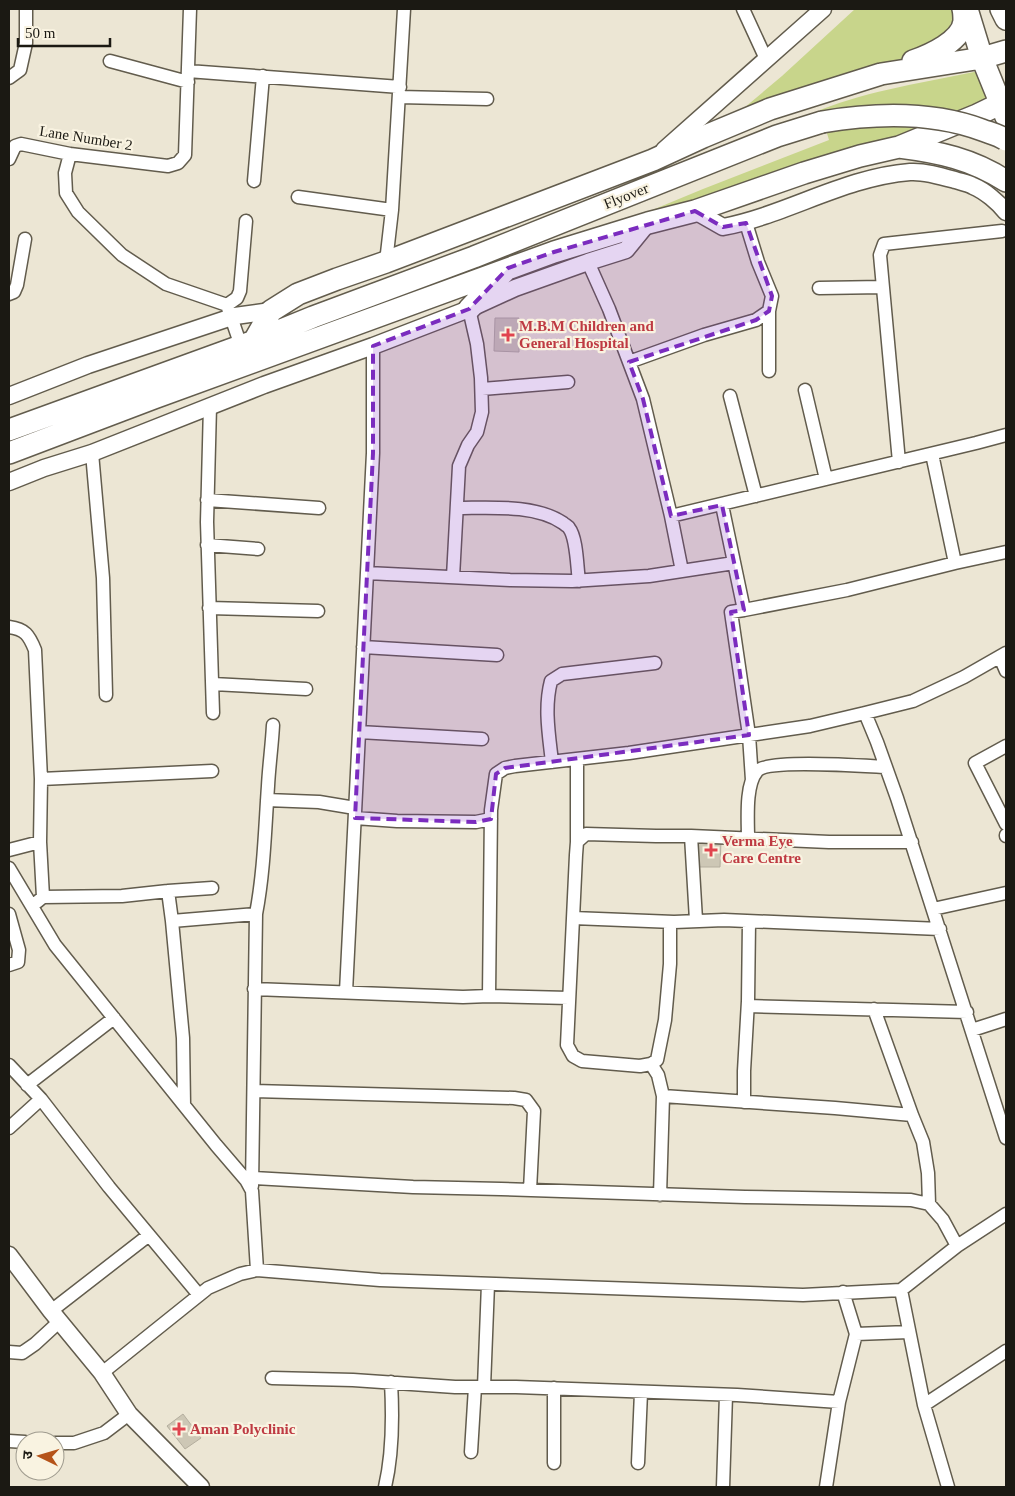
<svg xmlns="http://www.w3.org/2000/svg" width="1015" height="1496" font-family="'Times New Roman','Noto Sans Devanagari',serif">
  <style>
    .green { fill: #c8d58b }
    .building { fill: #cdc7b5; stroke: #b4ae9e }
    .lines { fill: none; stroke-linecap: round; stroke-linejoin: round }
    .street-casing { stroke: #625c4d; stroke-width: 15 }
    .secondary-casing { stroke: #625c4d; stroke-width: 19 }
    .highway-casing { stroke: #625c4d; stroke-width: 24 }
    .street { stroke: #fff; stroke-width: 12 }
    .secondary { stroke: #fff; stroke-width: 16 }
    .highway { stroke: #fff; stroke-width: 21 }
    .highway-bridge-casing { stroke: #625c4d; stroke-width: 24; stroke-linecap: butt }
    .highway-bridge { stroke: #fff; stroke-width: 21 }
    .marked { fill: #7b2cbf; fill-opacity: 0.2; stroke: #7b2cbf; stroke-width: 4; stroke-dasharray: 10 6; stroke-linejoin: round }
    .health-dot { fill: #e0444e; stroke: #f9f3e1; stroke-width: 2 }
    .labels { text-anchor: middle; stroke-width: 4.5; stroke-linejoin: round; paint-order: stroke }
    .street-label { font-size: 15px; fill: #1b1913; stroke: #f9f3e1 }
    .health-label { font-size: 15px; font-weight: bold; fill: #be3a42; stroke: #f9f3e1; text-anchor: start }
  </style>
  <rect width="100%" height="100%" fill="#ece6d4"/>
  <path class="green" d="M 855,9 L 953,9 L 952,21 L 947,32 L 905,59 L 859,72 L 746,114 L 744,108 L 782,76 Z
    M 979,71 L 993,96 L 922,137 L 616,225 L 703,189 L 829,140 L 820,110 C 871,90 926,82 979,71 Z"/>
  <path class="building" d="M 495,318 L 519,318 L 519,352 L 494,351 Z
    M 698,840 L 721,841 L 720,867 L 697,867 Z
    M 183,1414 L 201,1438 L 185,1449 L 167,1426 Z"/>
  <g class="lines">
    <defs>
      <path id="street" d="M 743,9 L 766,59
        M 110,61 L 188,82
        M 188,71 L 400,87
        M 9,78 L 20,70 L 26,43 L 26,9
        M 399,97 L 487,99
        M 70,154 L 65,173 L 66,193 L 78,212 L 122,255 L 166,284 L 227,305 L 241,346
        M 9,159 L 15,146 L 21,144 L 70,154 L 168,166 L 178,163 L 185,155 L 190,9
        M 254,181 L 263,76
        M 298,197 L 392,210
        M 386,262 L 392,210 L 404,9
        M 588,262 L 609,309 L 643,399 L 671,516 L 682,571
        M 819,288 L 883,287
        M 9,294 L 14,292 L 17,285 L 25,239
        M 227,305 L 237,298 L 240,291 L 246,221
        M 769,311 L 769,371
        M 629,362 L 704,335 L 756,320 L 769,311 L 772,296 L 758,262 L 746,223
        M 482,389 L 568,382
        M 805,390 L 826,479
        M 730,396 L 756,496
        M 210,406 L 207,522 L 213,713
        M 92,453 L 103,578 L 106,695
        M 932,454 L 955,563
        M 899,462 L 880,255 L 884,244 L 1002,231
        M 207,500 L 319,508
        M 722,505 L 744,610 L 731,612 L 749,735 L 752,780
        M 457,508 C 490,508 535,504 563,523 C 565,525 568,526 569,528 C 577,538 577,568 579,581
        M 671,516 L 976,443 L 1006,435
        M 207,545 L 258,549
        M 367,573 L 510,580 L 572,581 L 649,576 L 734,563
        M 453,577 L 459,466 L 468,445 L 477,432 L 482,412 L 481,378 L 477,344 L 469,309
        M 209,608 L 318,611
        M 744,610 L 847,590 L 955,563 L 1006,552
        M 9,627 C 25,629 29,635 35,650 L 41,779 L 40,842 L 43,897
        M 363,647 L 497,655
        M 1000,657 L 1006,671
        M 213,684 L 306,689
        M 865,713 L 877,742 L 897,798 L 1006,1138
        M 359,732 L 482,739
        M 1006,746 L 975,763 L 1006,824
        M 577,759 L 577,842
        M 552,762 C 549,735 544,708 551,681 L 562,674 L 655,663
        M 41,779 L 212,771
        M 267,800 L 319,802 L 355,808
        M 355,818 L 397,821 L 476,822 L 491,819
        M 1006,835 L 1006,836
        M 691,836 L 696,920
        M 748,838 C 748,820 745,785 757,771 C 768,759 865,766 886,767
        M 9,850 L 40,842
        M 9,868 L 55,945 L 216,1145 L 246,1180 L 252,1191 L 257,1270
        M 168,891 L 172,921 L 183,1038 L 184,1105
        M 37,902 L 43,897 L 122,896 L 168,891 L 212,888
        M 933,909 L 1006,893
        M 9,914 L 19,950 L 18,962 L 9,965
        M 573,918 L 674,922 L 724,920 L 940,929
        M 172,921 L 256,914
        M 670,922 L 670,964 L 665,1020 L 657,1060 L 651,1064 L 640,1066 L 582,1061 L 573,1056 L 567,1045 L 576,855 L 577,842 L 586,834 L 656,836 L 691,836 L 829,842 L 912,842
        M 254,989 L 463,997 L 489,996 L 569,998
        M 346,992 L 373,453 L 373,346
        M 489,996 L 491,810 L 496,774 L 505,768 L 515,766 L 629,753 L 810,726 L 865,713 L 913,701 L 964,677 L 1006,653
        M 748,1006 L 967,1012
        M 874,1009 L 912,1115
        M 972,1030 L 1006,1019
        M 651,1064 L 658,1075 L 663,1096 L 660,1195
        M 9,1065 L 41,1099 L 109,1187 L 199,1295
        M 27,1085 L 114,1018
        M 254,1091 L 514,1098 L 526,1100 L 534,1111 L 530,1190
        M 663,1096 L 835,1108 L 912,1115 L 923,1142 L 928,1173 L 929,1204
        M 744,1102 L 744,1071 L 748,1001 L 749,922
        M 9,1128 L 41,1099
        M 252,1178 L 413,1187 L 501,1189 L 745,1197 L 911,1200 L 929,1204 L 943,1220 L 957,1246
        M 252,1186 L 256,914 C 264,872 265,829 268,786 C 269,766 272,745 273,725
        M 901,1290 L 924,1405 L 948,1487
        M 51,1311 L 149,1235
        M 856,1334 L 909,1332
        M 9,1352 L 22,1353 L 35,1344 L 60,1321
        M 102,1373 L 208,1288 L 240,1274 L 257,1270 L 380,1280 L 803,1295 L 901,1290 L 957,1246 L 1006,1214
        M 272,1378 L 353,1380 L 455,1387 L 516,1387 L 737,1395 L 839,1402
        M 484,1387 L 488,1284
        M 924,1405 L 1006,1351
        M 9,1441 L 25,1442
        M 55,1443 L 74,1443 L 104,1433 L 129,1414
        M 471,1452 L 475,1387
        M 554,1463 L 554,1388
        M 638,1463 L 641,1392
        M 385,1487 C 393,1453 393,1417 391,1382
        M 723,1487 L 726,1395
        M 826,1487 L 839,1402 L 856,1334 L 843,1292"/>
      <path id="secondary" d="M 664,150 L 823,9
        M 695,211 L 723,227 C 786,215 845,177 910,172 C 924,171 941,176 955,180 C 961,182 968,183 973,186 C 985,191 998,202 1006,212
        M 9,396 L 88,365 L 235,316 L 271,311
        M 9,482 L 44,468 L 92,453 L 264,385 L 373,346 L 469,309 L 515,288 L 588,262 L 626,250 L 648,223
        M 9,1255 L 51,1311 L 102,1373 L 129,1414 L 201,1487"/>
      <path id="highway" d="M 967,9 L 982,58 L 1006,117
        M 1001,9 L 1006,19
        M 913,61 C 930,55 962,41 964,21 C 964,17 964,13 963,9
        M 899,147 C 939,152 972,159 1006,181
        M 469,309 L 504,272
        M 254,341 L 271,311 L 298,294 L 337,279 L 386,262 L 653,160 L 703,137 L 770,109 L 881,74 L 982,58 L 1006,51
        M 9,430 L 254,341 L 313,317 L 474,257 L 777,136 L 822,122
        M 9,453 L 154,398 L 554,252 L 648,223 L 695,211 L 804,173 L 860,156 L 899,147 L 977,115 L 1006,101"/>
    </defs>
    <use href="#street" class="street-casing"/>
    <use href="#secondary" class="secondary-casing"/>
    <use href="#highway" class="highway-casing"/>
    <use href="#street" class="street"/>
    <use href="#secondary" class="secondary"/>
    <use href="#highway" class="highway"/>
    <defs>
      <path id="highway-bridge" d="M 822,122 C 875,113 931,111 982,130 C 990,133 999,135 1006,140"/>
    </defs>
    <use href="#highway-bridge" class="highway-bridge-casing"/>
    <use href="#highway-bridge" class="highway-bridge"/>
  </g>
  <path class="marked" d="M 695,211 L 723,227 L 746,223 L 772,296 L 769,311 L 756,320 L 629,362 L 643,399 L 671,516 L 722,505 L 744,610 L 731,612 L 749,735 L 505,768 L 496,774 L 491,819 L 476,822 L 355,818 L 373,453 L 373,346 L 469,309 L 508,268 L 554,252 Z"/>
  <g class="health-dot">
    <path d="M505.5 327.5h5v5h5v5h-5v5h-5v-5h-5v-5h5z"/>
    <path d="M708.5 842.5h5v5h5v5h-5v5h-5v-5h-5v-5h5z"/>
    <path d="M176.5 1421.5h5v5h5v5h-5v5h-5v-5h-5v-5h5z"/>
  </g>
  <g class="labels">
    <g class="street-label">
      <text transform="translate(86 138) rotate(9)" y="5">Lane Number 2</text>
      <text transform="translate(626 196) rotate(-22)" y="5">Flyover</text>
    </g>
    <g class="health-label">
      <text x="519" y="331">M.B.M Children and<tspan x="519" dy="17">General Hospital</tspan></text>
      <text x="722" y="846">Verma Eye<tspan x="722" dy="17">Care Centre</tspan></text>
      <text x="190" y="1434">Aman Polyclinic</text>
    </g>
  </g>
  <rect width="1015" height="1496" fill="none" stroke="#1b1913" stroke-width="20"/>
  <g transform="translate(40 1456) rotate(275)"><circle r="24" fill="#f9f3e1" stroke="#a09c8f"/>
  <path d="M0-4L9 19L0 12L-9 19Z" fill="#b55319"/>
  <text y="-8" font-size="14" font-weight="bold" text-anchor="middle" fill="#1b1913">उ</text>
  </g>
  <path d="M18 38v8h92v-8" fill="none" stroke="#1b1913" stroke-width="2.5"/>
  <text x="25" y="38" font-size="15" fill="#1b1913" stroke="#f9f3e1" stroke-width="4" paint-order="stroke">50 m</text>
</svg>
